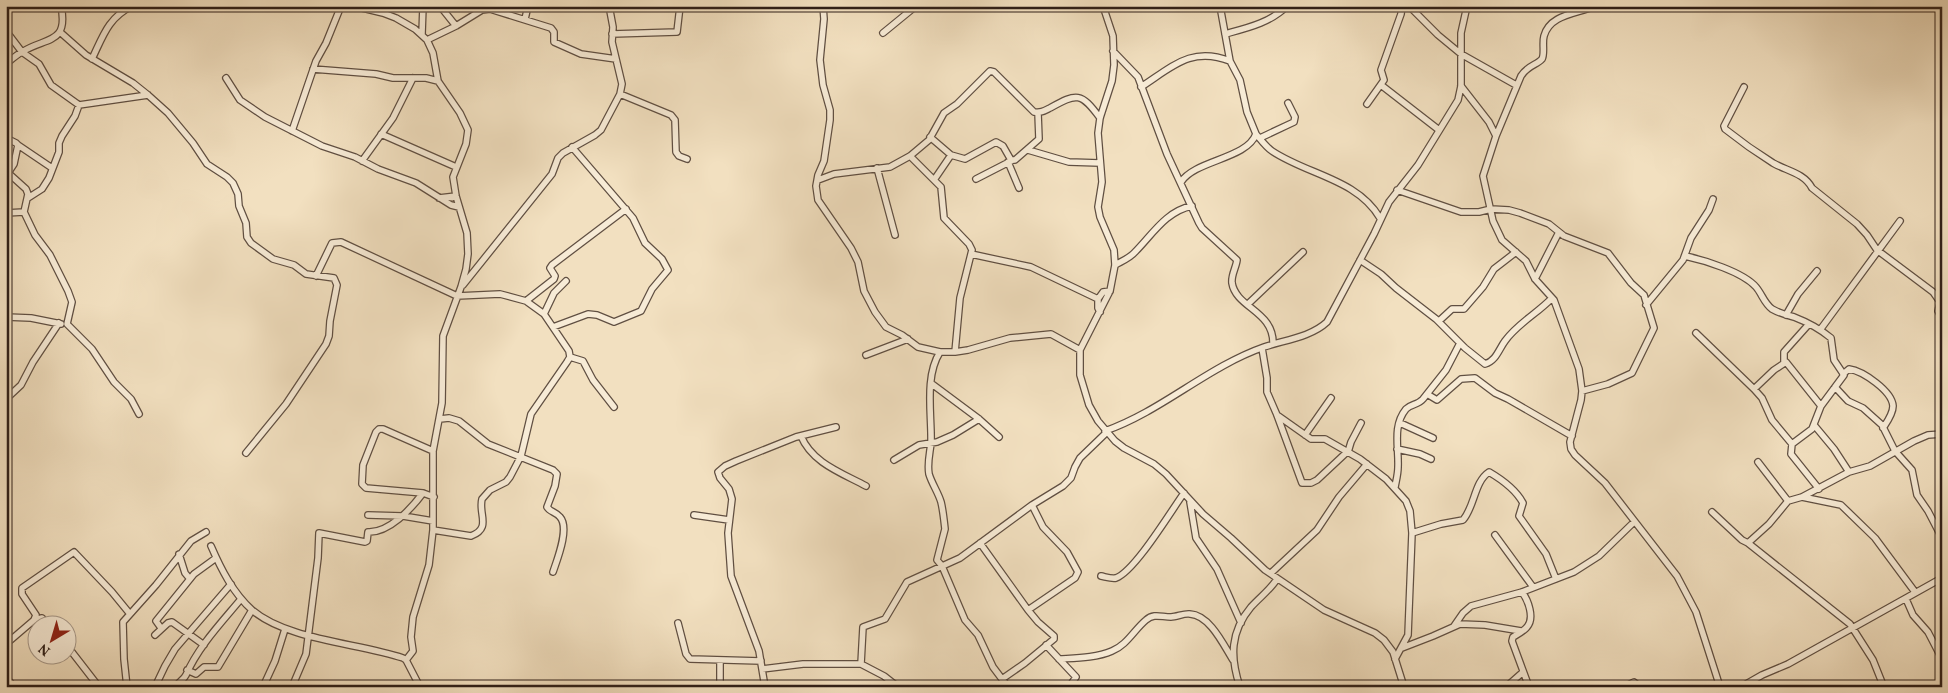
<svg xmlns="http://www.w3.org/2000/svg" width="1948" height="693" font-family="Vollkorn,serif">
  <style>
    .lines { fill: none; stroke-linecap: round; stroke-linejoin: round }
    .minor-casing { stroke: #604f42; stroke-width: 8 }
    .minor { stroke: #f7ebd6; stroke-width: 5.5 }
  </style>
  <rect width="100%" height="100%" fill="#f2e0c0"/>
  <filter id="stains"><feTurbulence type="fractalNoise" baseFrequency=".004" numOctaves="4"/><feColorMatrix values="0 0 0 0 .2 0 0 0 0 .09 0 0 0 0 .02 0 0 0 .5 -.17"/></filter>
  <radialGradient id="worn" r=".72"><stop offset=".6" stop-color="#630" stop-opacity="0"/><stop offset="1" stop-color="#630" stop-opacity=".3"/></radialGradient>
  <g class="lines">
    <defs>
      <path id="minor" d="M 354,6 L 383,13 L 396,18 L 415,29 L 427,40 L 433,53 L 438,81 L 460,113 L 468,130 L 466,144 L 453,177 L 456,196 L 467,233 L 468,254 L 466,269 L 461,287 L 443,336 L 442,403 L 433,451 L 433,530 L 429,565 L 413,617 L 411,637 L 413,651 L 406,660
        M 440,6 L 456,26
        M 823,6 L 824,19 L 820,60 L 823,85 L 830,110 L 830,120 L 824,161 L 818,175 L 816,186 L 818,200 L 851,248 L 858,262 L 864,291 L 875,312 L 886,327 L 902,335 L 918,347 L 940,352 L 955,352 L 968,350 L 1010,338 L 1051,334 L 1080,350
        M 1103,6 L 1113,36 L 1114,65 L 1112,81 L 1100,118 L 1098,133 L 1102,182 L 1098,207 L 1100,217 L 1114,250 L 1115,265 L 1110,291 L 1080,350 L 1080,375 L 1089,405 L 1098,421 L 1115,441 L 1124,448 L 1154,464 L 1166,474 L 1203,514 L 1231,538 L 1265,570 L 1324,610 L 1375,633 L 1384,640 L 1393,652 L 1404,687
        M 1409,6 L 1438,35 L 1461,54 L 1516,85
        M 525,19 L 528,6
        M 6,31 L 22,52 L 39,64 L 51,85 L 79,105 L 75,116 L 62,136 L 59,143 L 59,152 L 49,178 L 42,189 L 28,198
        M 60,32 L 86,55 L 133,83 L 148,95 L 168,113 L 193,143 L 207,164 L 227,177 L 233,183 L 238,194 L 239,206 L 246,223 L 247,237 L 251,243 L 273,259 L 294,265 L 306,274 L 334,278 L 337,285 L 330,321 L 329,336 L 326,344 L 286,404 L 246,453
        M 883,33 L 916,6
        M 422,34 L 423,6
        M 612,34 L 677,32 L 680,6
        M 1225,34 C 1247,28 1270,23 1287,6
        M 427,40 L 456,26 L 482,10 L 490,9 L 551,28 L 554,32 L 554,42 L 581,54 L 616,59
        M 1113,51 L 1138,77 L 1167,154 L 1199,223 L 1202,228 L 1237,260 C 1236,268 1231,275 1232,283 C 1236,308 1274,311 1273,344
        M 92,59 C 103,36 108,18 132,6
        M 6,64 C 11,60 16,55 22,52 C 45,37 69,45 61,6
        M 313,69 L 376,74 L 393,78 L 426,78 L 438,81
        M 226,78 L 240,100 L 265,117 L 322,146 L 355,157 L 378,169 L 416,183 L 451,205 L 459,207
        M 1381,85 L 1439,130
        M 1461,86 L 1489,122 L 1496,136 L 1483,176 L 1493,221 L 1502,240 L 1526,261 L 1535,279 L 1554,300 L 1579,369 L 1582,391 L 1581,400 L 1570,442 L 1571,449 L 1575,455 L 1605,483 L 1677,576 L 1696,612 L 1720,687
        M 1141,87 C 1172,67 1191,46 1230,61
        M 1744,87 L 1724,126 L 1725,129 C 1740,141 1757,153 1773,163 C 1787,171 1804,173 1812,188 L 1857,224 L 1867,235 L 1877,250 L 1933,292 L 1940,302 L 1938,311 L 1942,318
        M 620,94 L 671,115 L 675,120 L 676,152 L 679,156 L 687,159
        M 1367,104 L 1384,80 L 1381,70 L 1401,14 L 1402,6
        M 79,105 L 148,95
        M 292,131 L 316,61 L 326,43 L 341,6
        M 381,134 L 456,167
        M 1256,134 C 1261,140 1266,147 1272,151 C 1308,175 1357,179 1380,218
        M 1496,136 L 1521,76 C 1528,65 1537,65 1542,59 C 1545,54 1542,43 1544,36 C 1550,14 1577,14 1595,6
        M 930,137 L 951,155
        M 6,138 L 16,143 L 18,145 L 14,164 L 8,173
        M 1260,138 L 1294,122 L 1295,117 L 1288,103
        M 18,145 L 52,168
        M 1028,150 L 1069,162 L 1100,163
        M 910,156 L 941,187 L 944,218 L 969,244 L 972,250 L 960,298 L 955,352
        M 362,161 L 393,118 L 413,78
        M 1008,162 L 1019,188
        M 877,168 L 895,235
        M 6,171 L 26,189 L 28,194 L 24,212 L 35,235 L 50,255 L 68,291 L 72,302 L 67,324 L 92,349 L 114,382 L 131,399 L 139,414
        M 976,179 L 1013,160
        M 818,180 L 834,174 L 890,167 L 910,156 L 929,140 L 944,113 L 957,104 L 990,71 L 994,72 L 1034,112 C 1041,113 1044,111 1050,108 C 1077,93 1081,92 1100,118
        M 934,180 L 951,155 L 965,159 L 996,142 L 1003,146 L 1011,160 L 1015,160 L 1039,139 L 1038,113
        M 1181,182 C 1195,160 1247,159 1256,134 L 1247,112 L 1240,80 L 1230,61 L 1220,6
        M 1397,190 L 1461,212 L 1479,212 L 1491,209 L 1509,210 L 1520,213 L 1549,224 L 1564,236 L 1608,253 L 1631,283 L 1644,295 L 1654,328 L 1632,373 L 1608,384 L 1582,391
        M 439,198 L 456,196
        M 6,213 L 24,212
        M 971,254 L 1031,267 L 1098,299 L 1098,308 L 1100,312
        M 1685,256 C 1704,260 1743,272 1756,287 C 1762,294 1764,303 1772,309 C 1779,313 1786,315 1794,317 C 1807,322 1820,329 1831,338 L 1834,360 L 1844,375 L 1821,406 L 1812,429 L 1792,444
        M 1360,260 L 1381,274 L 1396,288 L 1436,319 L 1465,348 L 1485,364 C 1496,361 1499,349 1505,341 C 1518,323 1538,313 1552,298
        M 1115,265 C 1122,261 1130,258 1135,252 C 1152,235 1166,211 1192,206
        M 316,276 L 332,243 L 341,242 L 457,296 L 500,294 L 526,301 L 544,314 L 569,351 L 570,357 L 567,362 L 531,414 L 521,456 L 510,477 L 506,482 L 490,490 L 482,499 C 478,514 492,528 471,536 L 433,530
        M 1535,279 L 1559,232
        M 463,285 L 552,174 L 558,158 L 563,153 L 595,135 L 601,130 L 620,94 L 622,84 L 612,42 L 613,27 L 610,11 L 611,6
        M 1098,299 L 1103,292 L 1110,291
        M 526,301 L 554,279 L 555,276 L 550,268 L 552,265 L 626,209
        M 1248,304 L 1303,252
        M 1646,305 L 1683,260 L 1691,238 L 1709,210 L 1713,199
        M 544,314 L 554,293 L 566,281
        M 1786,315 L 1798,294 L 1817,271
        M 6,317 L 31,318 L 61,324
        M 1439,321 L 1452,309 L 1464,309 L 1483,287 L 1494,269 L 1516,252
        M 553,327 L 588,314 L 597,315 L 614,322 L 641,311 L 652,289 L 668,270 L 662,259 L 645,243 L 633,218 L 572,147
        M 1820,330 L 1900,221
        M 1696,333 L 1754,389 L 1762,398 L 1772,420 L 1792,444 L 1791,454 L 1819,489
        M 1262,348 L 1267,378 L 1267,392 L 1277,415 L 1302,483 L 1311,483 L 1317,480 L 1347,452
        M 940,352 C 924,377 932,416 931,443 C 930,453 927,463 929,474 C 932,484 938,492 941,502 C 943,510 944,520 945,529 L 937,560 L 942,566 L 965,620 L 978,635 L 993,667 L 1008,687
        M 866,355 L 908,339
        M 570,357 L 583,361 L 593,380 L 614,407
        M 1784,362 L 1784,352 L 1809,324
        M 1843,374 L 1849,369 C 1863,371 1892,391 1893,406 C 1893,414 1887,422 1883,428
        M 932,384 L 979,419 L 999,437
        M 1835,387 L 1848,401 L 1863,408 L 1882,425 L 1895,451 L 1912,470 L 1917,495 L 1928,511 L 1942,538
        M 1754,389 L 1774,370 L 1786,362 L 1821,406
        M 1427,394 L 1437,400 L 1461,379 L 1475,378 L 1495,393 L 1508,399 L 1572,436
        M 6,399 L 21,385 L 33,362 L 59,323
        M 1277,415 L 1311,439 L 1325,439 L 1360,459 L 1386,479 L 1406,501 L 1410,511 L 1412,533 L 1408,635 L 1395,659
        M 440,419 L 449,418 L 459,421 L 488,444 L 553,470 L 557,474 L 555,486 L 547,507 C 550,512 556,512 560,517 C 570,528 557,560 553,572
        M 1400,423 L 1433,438
        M 1814,425 L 1834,449 L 1849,472
        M 1105,431 C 1162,411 1207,367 1264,347 C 1285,340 1311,337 1327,322 L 1374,234 L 1389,202 L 1418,165 L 1458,100 L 1461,86 L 1461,33 L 1467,6
        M 1305,435 L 1331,398
        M 801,436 C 812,463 842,473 866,486
        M 1397,449 L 1420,454 L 1431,459
        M 1348,452 L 1351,442 L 1361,423
        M 894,460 L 919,445 L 937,442 L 953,435 L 979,419
        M 1758,462 L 1788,501
        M 1395,487 C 1396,481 1398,474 1398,467 C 1399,448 1392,426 1406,409 C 1411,404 1418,405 1423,399 L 1446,370 L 1460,343
        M 423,493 L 366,488 L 362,484 L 363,465 L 376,432 L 379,429 L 383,429 L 433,451
        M 1802,497 L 1841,505 L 1875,538 L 1915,592
        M 1190,502 L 1196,538 L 1217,569 L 1241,623
        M 1712,512 L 1742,540 L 1748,543 L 1769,524 L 1788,501 L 1802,497 L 1849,472 L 1870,466 L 1914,441 L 1928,435 L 1942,434
        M 368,515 L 403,516 L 433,521
        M 694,515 L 729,520
        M 1412,533 L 1441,524 L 1463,520 C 1475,506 1474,482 1489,472 C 1501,479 1516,490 1523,503 L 1519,516 L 1546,554 L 1556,579
        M 1495,535 L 1533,587
        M 980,543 L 1028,610 L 1038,622 L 1054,636 L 1054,639 L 1025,663 L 1002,679
        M 1748,543 L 1850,624 L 1873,660 L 1883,685
        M 211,546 C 221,569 233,593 252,610 C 287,640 358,643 403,658 L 406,660 L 420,687
        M 179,554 L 185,573 L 190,579
        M 1271,573 L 1317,530 L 1339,497 L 1367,464
        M 1101,576 C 1106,577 1112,579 1116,578 C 1135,571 1171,511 1184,493
        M 1522,592 C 1528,600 1535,618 1527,627 C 1524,631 1518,634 1513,637 L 1512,641 L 1529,687
        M 1906,599 L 1913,615 L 1928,632 L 1942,659
        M 1028,610 L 1075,578 L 1078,572 L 1067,552 L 1043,527 L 1032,505
        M 34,620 L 36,615 L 22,594 L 22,588 L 74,552 L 112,592 L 130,614
        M 678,623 L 686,654 L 690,659 L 761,661
        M 1454,626 L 1463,613 L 1471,606 L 1522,592 L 1574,572 L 1599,556 L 1634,522
        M 161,628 L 156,621 L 194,574 L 216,558
        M 155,635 L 168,623 L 172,622 L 204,645
        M 6,644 L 34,620 L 42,618 L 48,626
        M 1046,645 L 1076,677 L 1069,687
        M 68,647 L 99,687
        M 1402,648 L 1433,636 L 1460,624 L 1485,625 L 1521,631
        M 1059,659 C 1076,658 1096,658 1112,651 C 1127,645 1134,630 1146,620 C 1154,613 1161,617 1171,617 C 1177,617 1184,613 1190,614 C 1210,615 1224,646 1233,660
        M 720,661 L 720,687
        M 861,664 L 863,627 L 885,619 L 907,582 L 960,558 L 1032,505 L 1063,486 L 1071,478 L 1075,467 L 1080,458 L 1107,432
        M 762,669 L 803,664 L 861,664 L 884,676 L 898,687
        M 187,670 L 196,674 L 204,667 L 218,667 L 252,610
        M 6,677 L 14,687
        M 127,687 L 124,659 L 123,622 L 156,585 L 191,541 L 206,532
        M 155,687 L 165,666 L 175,649 L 231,584
        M 176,687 C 178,681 183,681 186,675 C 198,647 221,623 241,599
        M 263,687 L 275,661 L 285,629
        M 292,687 L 306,654 L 318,558 L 319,533 L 365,542 L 367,541 L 368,532 C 389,533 411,509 423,493 L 434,497
        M 765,687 L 759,651 L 731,576 L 728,533 L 732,499 L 729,489 L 720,478 L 718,472 L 725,466 L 736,461 L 796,437 L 836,427
        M 1240,687 C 1230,657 1230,632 1251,607 C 1260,597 1270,590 1277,579
        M 1506,687 L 1523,672
        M 1624,687 L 1634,682 L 1640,687
        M 1741,687 L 1762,675 L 1788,664 L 1942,578"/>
    </defs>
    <use href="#minor" class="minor-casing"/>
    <use href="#minor" class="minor"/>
  </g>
  <rect width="1948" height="693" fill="none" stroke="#f2e0c0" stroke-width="25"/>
  <rect x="8" y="8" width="1933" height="678" fill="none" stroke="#2f1f18" stroke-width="2.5"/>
  <rect x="12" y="12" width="1923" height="668" fill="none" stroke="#2f1f18"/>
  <g transform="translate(52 640) rotate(218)"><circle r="24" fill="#f7ebd6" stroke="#a7998a"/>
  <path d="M0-4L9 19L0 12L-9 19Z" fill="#8f2418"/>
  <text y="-8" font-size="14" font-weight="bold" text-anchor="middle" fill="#2f1f18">N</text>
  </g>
  <rect width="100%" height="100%" filter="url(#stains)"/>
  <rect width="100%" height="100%" fill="url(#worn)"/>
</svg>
